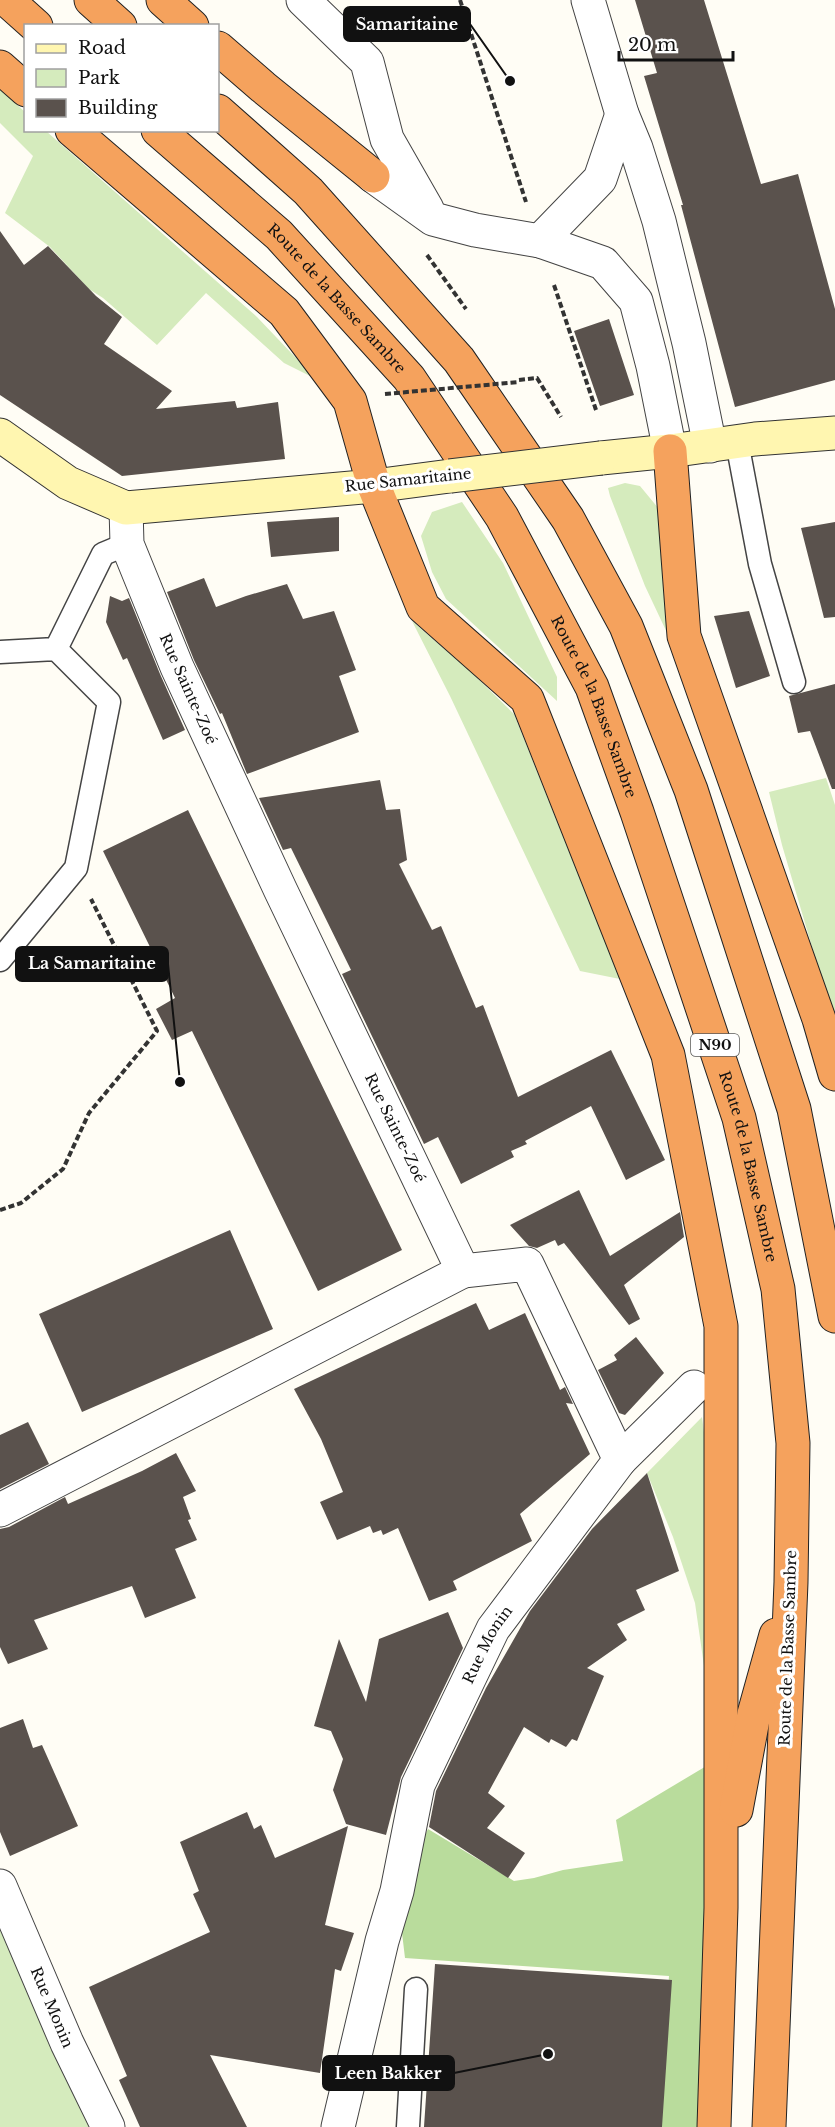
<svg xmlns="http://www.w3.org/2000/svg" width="835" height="2127" font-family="'Libre Baskerville',serif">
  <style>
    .green { fill: #d5ebbd }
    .forest { fill: #b9dc9c }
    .building { fill: #5a524d }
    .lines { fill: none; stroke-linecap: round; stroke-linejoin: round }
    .lane-casing { stroke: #444; stroke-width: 25 }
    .street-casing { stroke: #444; stroke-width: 35 }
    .secondary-casing { stroke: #333; stroke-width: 35 }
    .highway-casing { stroke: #222; stroke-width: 35 }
    .path { stroke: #333; stroke-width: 4; stroke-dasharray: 6 3; stroke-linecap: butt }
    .lane { stroke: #fff; stroke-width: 22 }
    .street { stroke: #fff; stroke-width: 33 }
    .secondary { stroke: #fff6b0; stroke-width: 33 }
    .highway { stroke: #f5a25d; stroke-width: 33 }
    .secondary-bridge-casing { stroke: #333; stroke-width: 35; stroke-linecap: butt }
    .path-bridge { stroke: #333; stroke-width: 4; stroke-dasharray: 6 3; stroke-linecap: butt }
    .secondary-bridge { stroke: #fff6b0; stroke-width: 33 }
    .labels { text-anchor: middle; stroke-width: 6; stroke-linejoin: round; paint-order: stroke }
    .shield { fill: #fff; stroke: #585858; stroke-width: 1.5 }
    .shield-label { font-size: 14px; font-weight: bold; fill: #111 }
    .street-label { font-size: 15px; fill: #111; stroke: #fff }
    .leader { fill: none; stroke: #111; stroke-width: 2 }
    .callout-dot { fill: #111; stroke: #fff; stroke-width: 2 }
    .callout { fill: #111; stroke: #111; stroke-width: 2 }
    .callout-label { font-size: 16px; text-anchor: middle; font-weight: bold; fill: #fff }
  </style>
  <rect width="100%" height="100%" fill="#fffdf5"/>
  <path class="green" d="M 0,89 L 25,112 L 26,130 L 46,131 L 257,317 L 316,379 L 284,363 L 206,293 L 157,345 L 103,298 L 89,289 L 50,247 L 5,213 L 33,156 L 0,123 Z
    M 625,483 L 640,486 L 659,509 L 677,654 L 645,586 L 610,496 L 608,488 Z
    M 462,502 L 503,563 L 557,677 L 557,701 L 446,599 L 432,572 L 421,536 L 432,512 Z
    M 412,621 L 472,673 L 514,714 L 620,979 L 580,971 L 450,696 Z
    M 826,778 L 835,805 L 835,1025 L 782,845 L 769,792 Z
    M 702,1417 L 711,1485 L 706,1680 L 695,1603 L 673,1537 L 647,1473 Z
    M 0,1909 L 108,2127 L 0,2127 Z"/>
  <path class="forest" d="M 708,1765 L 699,2127 L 659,2127 L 669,1976 L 405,1958 L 397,1891 L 428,1829 L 514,1881 L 534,1878 L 563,1870 L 623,1861 L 616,1820 Z"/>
  <path class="building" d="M 635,0 L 704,0 L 761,184 L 798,174 L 835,309 L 835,380 L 735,407 L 681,205 L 683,205 L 644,76 L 657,73 Z
    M 0,231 L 24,265 L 48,246 L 96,296 L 122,317 L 104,344 L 172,391 L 156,409 L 235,401 L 237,408 L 278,402 L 285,459 L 122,476 L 0,395 Z
    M 609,319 L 634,395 L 600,406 L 574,331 Z
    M 339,517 L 339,551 L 271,557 L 267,522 Z
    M 835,522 L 835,617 L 824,618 L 801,528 Z
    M 204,578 L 216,607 L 246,596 L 287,584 L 303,619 L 334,611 L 356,670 L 339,676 L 359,732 L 247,774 L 222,713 L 220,714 L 194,660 L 167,592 Z
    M 110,596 L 122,601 L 129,598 L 160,674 L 185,730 L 163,740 L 127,658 L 123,660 L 106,622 Z
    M 749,611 L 770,676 L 736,688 L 714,616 Z
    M 835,684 L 835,789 L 832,789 L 810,731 L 798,733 L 789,696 Z
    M 380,780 L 386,810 L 400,809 L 407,860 L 399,864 L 432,930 L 441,926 L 476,1008 L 483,1005 L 518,1097 L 611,1050 L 665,1160 L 626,1180 L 591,1106 L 525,1141 L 527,1144 L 511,1151 L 514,1157 L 461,1184 L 438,1137 L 424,1144 L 342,974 L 351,970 L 291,848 L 283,850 L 259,798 Z
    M 188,810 L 402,1250 L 318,1291 L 192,1031 L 172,1040 L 156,1009 L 175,998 L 103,851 Z
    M 579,1190 L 610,1256 L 680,1212 L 684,1237 L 624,1285 L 640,1319 L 629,1325 L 564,1243 L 558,1246 L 555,1240 L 537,1248 L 529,1246 L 510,1225 Z
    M 230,1230 L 273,1329 L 82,1412 L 39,1314 Z
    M 476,1303 L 489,1330 L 525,1313 L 560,1390 L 565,1387 L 573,1404 L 566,1403 L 590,1454 L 520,1514 L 532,1541 L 453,1581 L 457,1590 L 429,1601 L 398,1528 L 383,1535 L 381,1530 L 373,1533 L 370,1526 L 337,1540 L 320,1502 L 343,1492 L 321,1439 L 294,1389 Z
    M 636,1337 L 664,1373 L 625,1415 L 619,1413 L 598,1370 L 617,1360 L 614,1355 Z
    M 28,1422 L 49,1464 L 0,1489 L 0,1435 Z
    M 176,1453 L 196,1491 L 183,1497 L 191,1519 L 188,1520 L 197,1540 L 175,1549 L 196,1598 L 145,1618 L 132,1586 L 34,1620 L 48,1649 L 8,1664 L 0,1647 L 0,1529 L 9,1527 L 65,1497 L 68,1504 L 142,1471 Z
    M 647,1473 L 679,1571 L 636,1590 L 645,1610 L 617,1624 L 627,1640 L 587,1668 L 604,1676 L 577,1741 L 572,1739 L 566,1747 L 551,1739 L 549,1743 L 524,1727 L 488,1793 L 505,1806 L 487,1828 L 525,1853 L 508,1878 L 429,1827 L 436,1791 L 486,1688 L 530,1611 L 592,1529 Z
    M 448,1612 L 463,1648 L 401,1777 L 386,1835 L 346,1824 L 333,1790 L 343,1759 L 331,1731 L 314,1726 L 339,1639 L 366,1702 L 379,1639 Z
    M 23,1719 L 33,1748 L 42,1745 L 78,1826 L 10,1856 L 0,1832 L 0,1728 Z
    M 247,1812 L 254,1829 L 261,1825 L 275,1858 L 348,1826 L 325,1925 L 354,1933 L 341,1971 L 335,1969 L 320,2073 L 210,2055 L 247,2127 L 140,2127 L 119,2080 L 127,2076 L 89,1987 L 210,1932 L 193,1894 L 199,1891 L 180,1842 Z
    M 435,1964 L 672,1980 L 662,2127 L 424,2127 Z"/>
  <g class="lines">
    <defs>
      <path id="lane" d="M 737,442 L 760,564 L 794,682
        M 56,649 L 103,554 L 127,544
        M 0,652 L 56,649 L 109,702 L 76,868 L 0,960
        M 408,2127 L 416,1989"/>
      <g id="street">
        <path d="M 303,0 L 367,62 L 387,139 L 427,209"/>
        <path d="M 588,0 L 622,114 L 636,148 L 659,221 L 689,343 L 710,446"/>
        <path d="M 373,176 L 433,219 L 475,230 L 540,241 L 600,179 L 622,114"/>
        <path d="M 540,241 L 603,263 L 636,301 L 653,366 L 670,451"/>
        <path d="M 620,1460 L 694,1387"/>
        <path d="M 0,1510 L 463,1271 L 280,889 L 177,667 L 127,544 L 126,508"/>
        <path id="s1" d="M 0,1886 L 67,2043 L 108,2127"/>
        <path id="s2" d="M 338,2127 L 382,1941 L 397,1891 L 418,1785 L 493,1629 L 620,1460 L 527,1264 L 463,1271"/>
      </g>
      <path id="secondary" d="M 0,435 L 68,483 L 126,508 L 374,486 L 450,476
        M 601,458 L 670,451 L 755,439 L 835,433"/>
      <g id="highway">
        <path d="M 7,0 L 36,26"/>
        <path d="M 91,0 L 120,26"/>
        <path d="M 163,0 L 192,26"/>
        <path d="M 218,48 L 263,87 L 373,176"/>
        <path d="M 0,67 L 26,90"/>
        <path d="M 218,111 L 308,191 L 459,360 L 568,519 L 626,626 L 691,790 L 794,1109 L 835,1316"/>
        <path d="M 72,130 L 284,312 L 350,401 L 374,486 L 423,607 L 527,699 L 668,1055 L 721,1326 L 721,1908 L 714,2127"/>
        <path id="s3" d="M 158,130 L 279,235 L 409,378 L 502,517 L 592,687 L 637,812 L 739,1118 L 778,1289 L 793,1443 L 791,1582 L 769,2127"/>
        <path d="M 670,451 L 684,636 L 819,1019 L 835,1074"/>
        <path d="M 736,1810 L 754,1714 L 776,1635"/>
      </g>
    </defs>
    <use href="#lane" class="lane-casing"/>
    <use href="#street" class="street-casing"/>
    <use href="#secondary" class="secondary-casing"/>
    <use href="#highway" class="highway-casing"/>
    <path class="path" d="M 460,0 L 526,202
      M 427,255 L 466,309
      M 554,285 L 596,410
      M 519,380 L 537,378 L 561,417
      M 0,1210 L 21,1203 L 63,1169 L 89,1113 L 157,1031 L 91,899"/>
    <use href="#lane" class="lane"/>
    <use href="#street" class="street"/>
    <use href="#secondary" class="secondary"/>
    <use href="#highway" class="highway"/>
    <defs>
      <path id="secondary-bridge" d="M 450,476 L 601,458"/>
    </defs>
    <use href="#secondary-bridge" class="secondary-bridge-casing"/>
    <path class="path-bridge" d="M 385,394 L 519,382"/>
    <use href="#secondary-bridge" class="secondary-bridge"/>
  </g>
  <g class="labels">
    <rect class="shield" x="691" y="1034" width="48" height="22" rx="4.5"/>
    <g class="shield-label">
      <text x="715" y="1050">N90</text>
    </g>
    <g class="street-label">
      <text dy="5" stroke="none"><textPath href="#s3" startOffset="246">Route de la Basse Sambre</textPath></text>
      <text transform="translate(408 480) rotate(-6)" y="5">Rue Samaritaine</text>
      <text transform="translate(188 689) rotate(66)" y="5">Rue Sainte-Zoé</text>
      <text dy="5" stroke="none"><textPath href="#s3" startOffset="732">Route de la Basse Sambre</textPath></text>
      <text transform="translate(395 1128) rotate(64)" y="5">Rue Sainte-Zoé</text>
      <text dy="5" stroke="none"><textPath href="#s3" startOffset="1218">Route de la Basse Sambre</textPath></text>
      <text dy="5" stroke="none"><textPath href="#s2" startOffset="508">Rue Monin</textPath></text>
      <text transform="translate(788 1648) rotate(-88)" y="5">Route de la Basse Sambre</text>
      <text dy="5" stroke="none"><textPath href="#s1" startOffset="132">Rue Monin</textPath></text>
    </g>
  </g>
  <path class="leader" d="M510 81L470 24M180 1082L168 964M548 2054L454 2073"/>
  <g class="callout-dot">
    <circle cx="510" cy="81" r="6"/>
    <circle cx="180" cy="1082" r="6"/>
    <circle cx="548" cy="2054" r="6"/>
  </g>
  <g class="callout">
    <rect x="344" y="7" width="126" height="34" rx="6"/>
    <rect x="16" y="947" width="152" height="34" rx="6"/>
    <rect x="323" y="2056" width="131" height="34" rx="6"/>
  </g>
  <g class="callout-label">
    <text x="407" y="30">Samaritaine</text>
    <text x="92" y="969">La Samaritaine</text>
    <text x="388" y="2079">Leen Bakker</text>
  </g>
  <rect x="24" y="24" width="195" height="108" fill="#ffffff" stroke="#a0a0a0" stroke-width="1.5"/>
  <rect x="36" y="44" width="30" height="9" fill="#fff6b0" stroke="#a0a0a0" stroke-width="1.5"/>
  <text x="78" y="54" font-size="18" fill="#111111">Road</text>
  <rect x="36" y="69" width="30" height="18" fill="#d5ebbd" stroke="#a0a0a0" stroke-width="1.5"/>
  <text x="78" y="84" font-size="18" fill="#111111">Park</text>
  <rect x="36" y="99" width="30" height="18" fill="#5a524d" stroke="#a0a0a0" stroke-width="1.5"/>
  <text x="78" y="114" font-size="18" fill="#111111">Building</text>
  <path d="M619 51v9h114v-9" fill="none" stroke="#111111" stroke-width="3"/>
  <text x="628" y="51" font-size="18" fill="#111111" stroke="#ffffff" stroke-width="4.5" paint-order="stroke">20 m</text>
</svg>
